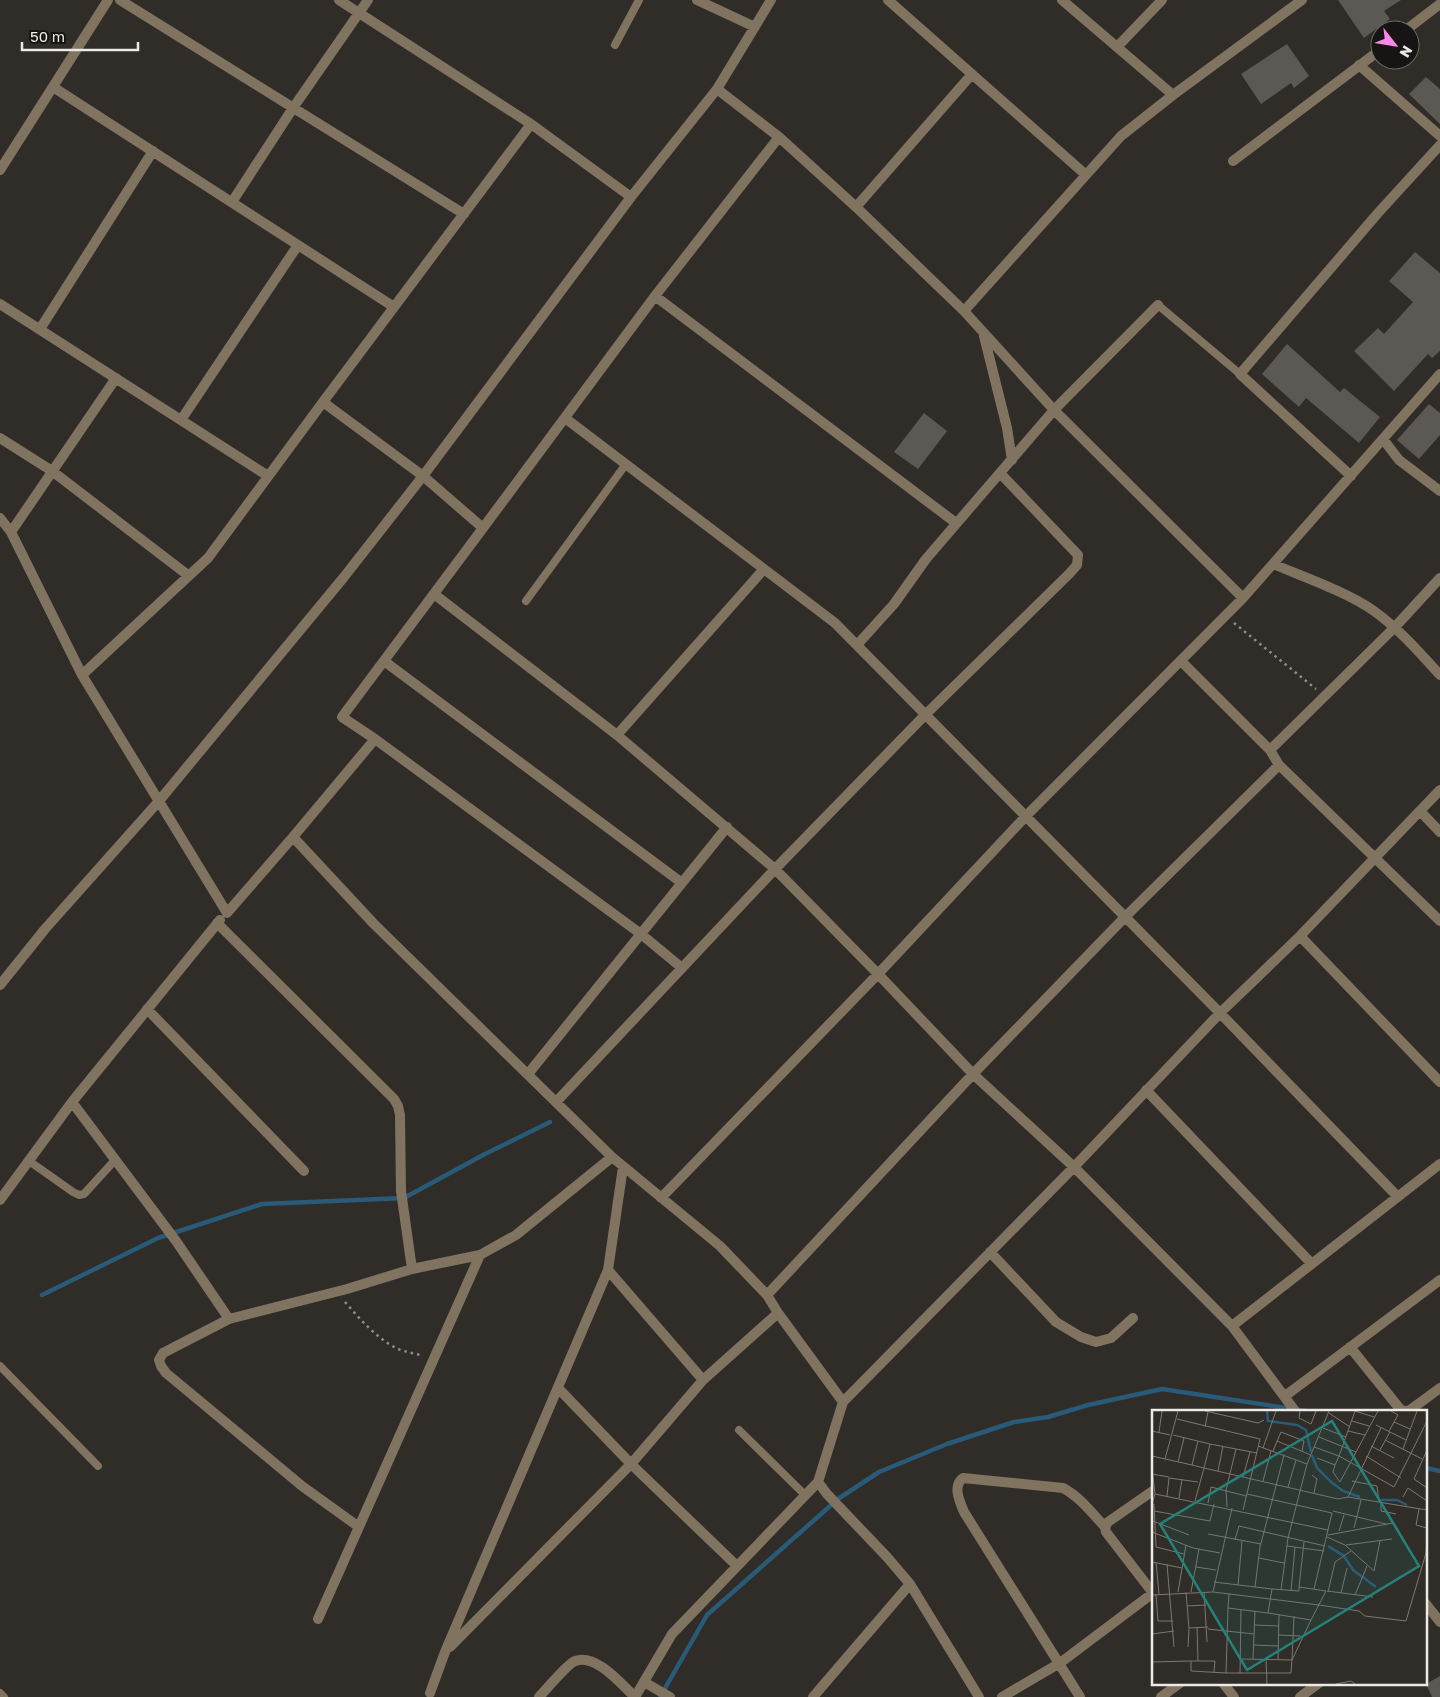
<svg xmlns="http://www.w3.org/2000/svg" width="1440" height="1697" font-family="'Golos Text',sans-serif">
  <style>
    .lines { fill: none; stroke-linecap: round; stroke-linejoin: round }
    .stream { stroke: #295a78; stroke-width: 4.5 }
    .building { fill: #5c5853 }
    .path { stroke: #908d89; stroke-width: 2.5; stroke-dasharray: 2.5 4; stroke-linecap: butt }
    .service { stroke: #807360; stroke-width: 8 }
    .minor { stroke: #807360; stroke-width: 10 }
    .inset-river { fill: none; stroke: #295a78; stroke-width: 2.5 }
    .inset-road { fill: none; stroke: #7b7873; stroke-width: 1 }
    .view { fill: #25827a; fill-opacity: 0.15; stroke: #25827a; stroke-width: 2.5 }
    .inset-edge { fill: none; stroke: #ece9e6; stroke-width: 2.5 }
  </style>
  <rect width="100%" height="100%" fill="#302c27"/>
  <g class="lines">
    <path class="stream" d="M 42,1295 L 158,1238 L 262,1204 L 404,1198 L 485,1154 L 550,1122
      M 1426,1468 L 1440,1471
      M 660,1697 L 707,1615 L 838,1499 L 879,1472 L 947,1444 L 1014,1422 L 1048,1417 L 1088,1405 L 1162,1389 L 1306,1411"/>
  </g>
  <path class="building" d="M 1338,0 L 1401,0 L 1384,11 L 1390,19 L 1364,38 Z
    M 1287,44 L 1309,76 L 1294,88 L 1291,83 L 1261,104 L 1241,74 Z
    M 1426,77 L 1440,89 L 1440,124 L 1409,94 Z
    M 1415,252 L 1440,273 L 1440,351 L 1432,358 L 1428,354 L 1394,391 L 1354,351 L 1378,328 L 1384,334 L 1413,302 L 1389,281 Z
    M 1287,344 L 1340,392 L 1344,388 L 1380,417 L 1359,443 L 1306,398 L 1299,407 L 1262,374 Z
    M 1429,404 L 1440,413 L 1440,435 L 1419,459 L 1397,440 Z
    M 924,413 L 947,431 L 918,469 L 894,452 Z
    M 1440,1676 L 1440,1697 L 1432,1697 L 1426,1684 Z"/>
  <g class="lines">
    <path class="path" d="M 1234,623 L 1316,689
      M 345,1302 C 360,1319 375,1337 396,1348 C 404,1352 414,1353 423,1356"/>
    <path class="service" d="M 615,45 L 639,0
      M 1158,305 L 1240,374
      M 526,601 L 626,464
      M 29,1161 L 73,1192 L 79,1195 L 84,1194 L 115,1160
      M 0,1366 L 98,1466
      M 739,1430 L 805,1495
      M 0,1693 L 4,1697"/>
    <path class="minor" d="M 120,0 L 464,214
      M 339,0 L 531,124
      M 697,0 L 755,27
      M 888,0 L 1086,175
      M 1062,0 L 1173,95
      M 1406,30 L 1440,4
      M 1117,47 L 1162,0
      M 1359,65 L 1440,136
      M 53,87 L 394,307
      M 717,89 L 779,137 L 856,207 L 964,311 L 1054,410 L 1243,598
      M 1233,161 L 1380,50
      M 0,170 L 108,0
      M 232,202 L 293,108 L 368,0
      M 856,207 L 972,74
      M 655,296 L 956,523
      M 0,304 L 268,476
      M 964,311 L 1121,136 L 1173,95 L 1302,0
      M 40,329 L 153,151
      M 984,336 L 1007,428 L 1012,460
      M 323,402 L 208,558 L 82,675 L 227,913 L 293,837 L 375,739 L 342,717 L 483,528 L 423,476 L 323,402 L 531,124 L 631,197
      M 565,418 L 835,623 L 1220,1013 L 1398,1197
      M 181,420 L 298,245
      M 0,438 L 52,471 L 189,576
      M 1383,439 L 1399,460 L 1440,491
      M 1351,476 L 1240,374 L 1378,213 L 1440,145
      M 0,518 L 11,532 L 82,675
      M 483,528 L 655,296 L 779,137
      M 11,532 L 116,378
      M 1273,564 C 1304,577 1347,592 1374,611 C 1399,629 1419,652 1440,675
      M 434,594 L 617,735 L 775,869 L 878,974 L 973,1074 L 1074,1167 L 1232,1326 L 1295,1411
      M 857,645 L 894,604 L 926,559 L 1054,410 L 1158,305
      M 384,661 L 682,883
      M 1181,661 L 1270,750 L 1279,765 L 1440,921
      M 617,735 L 764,569
      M 375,739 L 641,934 L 682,968
      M 1270,750 L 1395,627 L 1440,578
      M 1420,811 L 1440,832
      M 293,837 L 374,924 L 612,1157 L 720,1246 L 767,1295 L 973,1074 L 1125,917 L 1279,765
      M 217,923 L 394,1099 L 398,1106 L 400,1115 L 401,1191 L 412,1269
      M 1300,936 L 1440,1082
      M 0,985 L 45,929 L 159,801 L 344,577 L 423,476 L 631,197 L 717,89 L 771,0
      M 147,1009 L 304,1171
      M 528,1074 L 727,827
      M 1146,1090 L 1311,1263
      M 557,1101 L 775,869 L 926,714 L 1069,574 L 1077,565 L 1078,555 L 1000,473
      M 72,1102 L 176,1241 L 229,1319
      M 661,1198 L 878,974 L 1025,817 L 1243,598 L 1440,374
      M 0,1200 L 72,1102 L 220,920
      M 990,1252 L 1056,1322 L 1081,1337 L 1096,1342 L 1111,1338 L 1133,1318
      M 608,1270 L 703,1380
      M 767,1295 L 778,1313 L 843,1402
      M 1232,1326 L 1440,1164
      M 1350,1347 L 1400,1409 L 1404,1411
      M 558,1388 L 631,1464 L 737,1566
      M 1285,1396 L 1440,1280
      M 1406,1411 L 1410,1410 L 1440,1388
      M 1154,1490 L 1108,1522 L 1105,1527 L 1106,1532 L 1153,1593 L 1154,1592
      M 359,1527 L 302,1486 L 166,1373 L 161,1366 L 159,1360 L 163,1353 L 229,1319 L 347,1289 L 412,1269 L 480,1255 L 516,1235 L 612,1157
      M 1426,1604 L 1440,1622
      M 318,1619 L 480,1255
      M 450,1647 L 631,1464 L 703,1380 L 778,1313
      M 644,1682 L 670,1697
      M 1223,1683 L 1234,1697
      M 430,1693 L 445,1652 L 608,1270 L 623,1167
      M 539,1697 C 546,1690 567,1664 575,1661 C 596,1653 621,1684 635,1697
      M 635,1697 L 672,1634 L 818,1482
      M 813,1697 L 910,1584
      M 979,1697 L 910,1584 L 887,1557 L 827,1494 L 818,1482 L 843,1402 L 1074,1167 L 1220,1013 L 1300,936 L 1440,790
      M 1002,1697 L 1060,1663 L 1153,1593 L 1154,1594
      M 1080,1697 L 964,1512 C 960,1502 952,1486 963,1478 L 1063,1488 C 1080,1497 1092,1513 1105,1527
      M 1161,1697 L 1180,1683
      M 1300,1697 L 1319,1683"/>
  </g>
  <g transform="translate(1152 1410)">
    <rect width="275" height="275" fill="#302c27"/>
    <path class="inset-river" d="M 115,1 L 116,11 L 145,15 L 154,20 L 159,42M 160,45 L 165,58 L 178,71 L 191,81 L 208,87M 229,90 L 245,90 L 255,95M 176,136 L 192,146 L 201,160 L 224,177"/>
    <path class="inset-road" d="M 53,1 L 106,13 L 112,10M 148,1 L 147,8 L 159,14 L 164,1M 203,1 L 187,46 L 242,77 L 275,11M 203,1 L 222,7M 177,3 L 198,17M 25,9 L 108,29 L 91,100M 200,11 L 217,16M 242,12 L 258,19M 224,15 L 254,30M 53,17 L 56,2M 171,18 L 194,27M 0,21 L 18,25M 196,21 L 213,25M 237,21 L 246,5 L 239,1M 7,22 L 10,1M 21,25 L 58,34 L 52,58 L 186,89 L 196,87 L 229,18M 167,27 L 204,42M 233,30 L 270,49M 125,31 L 159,45M 58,34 L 105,43M 106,36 L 155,54M 219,36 L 242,48M 162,37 L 187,46 L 183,55 L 165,48M 111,38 L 124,1M 251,39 L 265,1M 228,40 L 238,22M 275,40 L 262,69 L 275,78M 121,41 L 129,22 L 152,31 L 150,41M 0,46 L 40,55 L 46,31M 214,46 L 249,68M 13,49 L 26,1M 26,52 L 32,28M 40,55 L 52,58 L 43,91M 183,55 L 181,62 L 188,72 L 226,1M 0,59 L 3,84 L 0,94M 66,61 L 71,36M 0,64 L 17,67M 160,65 L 165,69 L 162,83M 91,67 L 98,42M 111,71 L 119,41M 200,71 L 225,76 L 227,92M 136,77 L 144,50M 3,84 L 176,120M 95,84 L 180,103 L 162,179M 15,86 L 17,68 L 46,72M 196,87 L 275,100M 251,87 L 256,78 L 275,91M 27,88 L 30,69M 229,92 L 229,101 L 244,104M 56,93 L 59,77 L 94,86M 2,94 L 4,137 L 32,144M 75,97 L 74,80 L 84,39M 267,99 L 264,115 L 275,118M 2,101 L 58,111 L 62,94M 181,101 L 234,114M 1,111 L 37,125M 202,118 L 209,90M 187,121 L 192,105M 0,122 L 41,138 L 68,143M 56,124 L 109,134M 176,125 L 241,113M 175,127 L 193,135 L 222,161 L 228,131M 83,130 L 87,116 L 173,136M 194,135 L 240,129M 135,136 L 172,141M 107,148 L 132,153M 0,152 L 30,158M 4,152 L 7,184M 15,154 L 22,237M 44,157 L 64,160M 62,172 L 120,179M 86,175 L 90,131M 103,177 L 108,137 L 132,45M 147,177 L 152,132M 129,180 L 136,128 L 155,54 L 177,1M 139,181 L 143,137M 175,181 L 221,187M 26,182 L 34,135M 34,182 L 37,218 L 56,217M 39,182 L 47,139M 52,182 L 55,232M 61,182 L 80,98M 176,182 L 183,152 L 199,141M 189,183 L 195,158M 4,184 L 6,211 L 21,211M 77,184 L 76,198 L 116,203 L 120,179 L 147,181 L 147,177 L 174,181 L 159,210 L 116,203M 0,185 L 61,182 L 167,195 L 207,201 L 213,206 L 254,211 L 274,143 L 275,128M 203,185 L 215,156M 35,196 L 54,195M 76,198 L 74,263 L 88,263 L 89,200M 102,215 L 127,216M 45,217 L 46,251M 56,219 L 102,224M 0,224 L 22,221M 127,225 L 148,226M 101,235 L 126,236M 36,237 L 37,218M 88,249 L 140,250 L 142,206M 101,249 L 103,201M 114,249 L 115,274M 126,250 L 127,204M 39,251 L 63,251 L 62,262M 0,252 L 39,251 L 39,261 L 74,263M 88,263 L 139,263 L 140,250 L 159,210M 184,274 L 199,271 L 203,274"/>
    <path class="view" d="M 180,11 L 267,156 L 95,260 L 8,114 Z"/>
    <rect width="275" height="275" class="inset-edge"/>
  </g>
  <g transform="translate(1395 45) rotate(121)"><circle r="24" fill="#161513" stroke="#6c6a67"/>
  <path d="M0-4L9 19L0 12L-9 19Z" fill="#fa87e6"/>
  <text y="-8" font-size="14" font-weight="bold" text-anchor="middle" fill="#ece9e6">N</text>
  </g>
  <path d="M22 42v8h116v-8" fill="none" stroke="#ece9e6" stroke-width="2.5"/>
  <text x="30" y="42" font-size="15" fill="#ece9e6" stroke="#161513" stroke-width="4" paint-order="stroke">50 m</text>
</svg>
